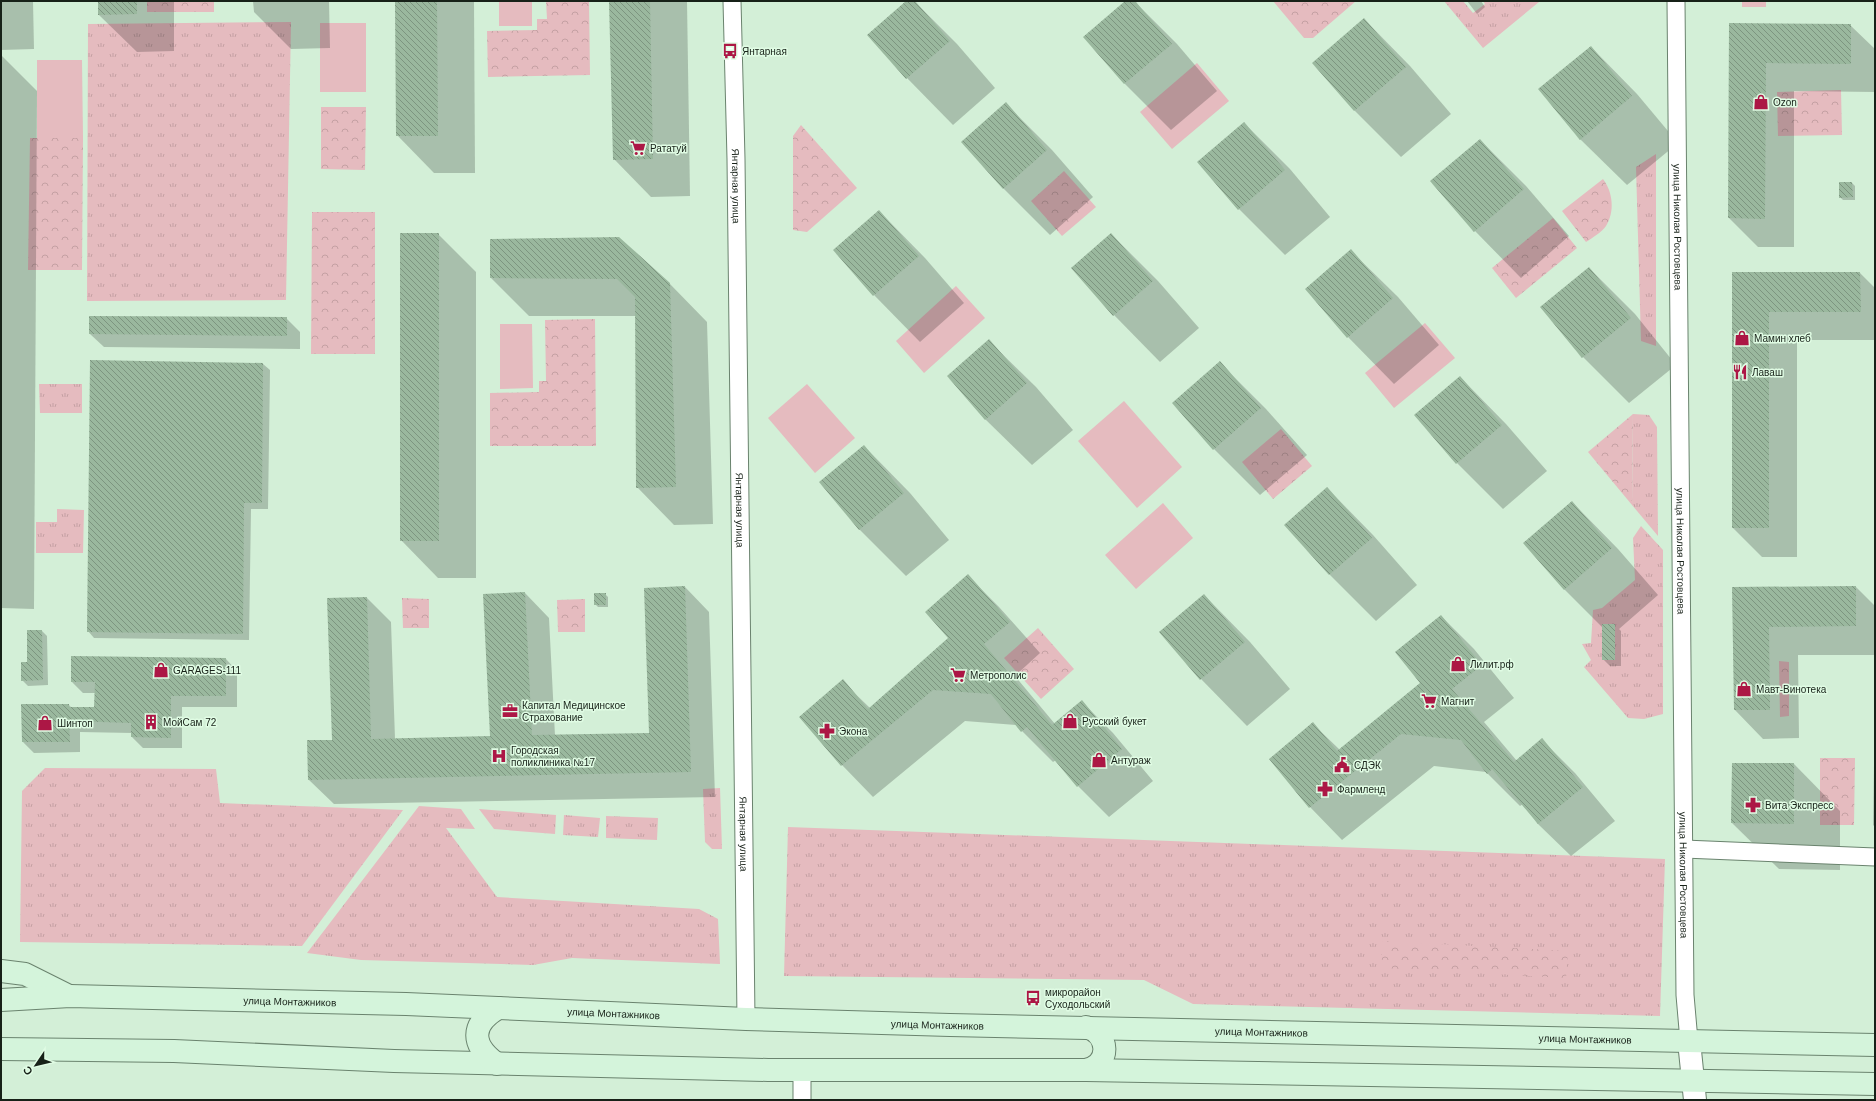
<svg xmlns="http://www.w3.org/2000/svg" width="1876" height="1101" viewBox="0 0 1876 1101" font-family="Helvetica,sans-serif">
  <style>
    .grass { fill: url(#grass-tufts) }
    .park { fill: url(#park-crowns) }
    .pitch { fill: #e5bbbf }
    .shadow { fill: #0003 }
    .building { fill: url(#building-back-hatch) }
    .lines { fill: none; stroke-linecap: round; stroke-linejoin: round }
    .minor-casing { stroke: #6a836e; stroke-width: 19 }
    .tertiary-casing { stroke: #6a836e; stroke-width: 24 }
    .secondary-casing { stroke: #6a836e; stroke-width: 24 }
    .minor { stroke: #fff; stroke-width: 17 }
    .tertiary { stroke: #fff; stroke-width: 22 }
    .secondary { stroke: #d4f4db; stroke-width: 22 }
    .labels { text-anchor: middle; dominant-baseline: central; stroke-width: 3; stroke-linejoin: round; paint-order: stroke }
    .poi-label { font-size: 10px; fill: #172118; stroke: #e0fce4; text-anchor: start }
    .street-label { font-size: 10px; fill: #172118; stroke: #e0fce4 }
  </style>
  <defs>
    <pattern id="grass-tufts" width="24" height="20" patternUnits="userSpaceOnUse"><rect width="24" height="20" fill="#e5bbbf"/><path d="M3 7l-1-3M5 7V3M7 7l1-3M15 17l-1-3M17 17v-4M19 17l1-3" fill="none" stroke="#c4a0a3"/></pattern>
    <pattern id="park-crowns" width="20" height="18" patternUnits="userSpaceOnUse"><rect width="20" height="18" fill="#e5bbbf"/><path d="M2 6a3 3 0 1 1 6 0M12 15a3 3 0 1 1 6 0" fill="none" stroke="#c4a0a3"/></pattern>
    <pattern id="building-back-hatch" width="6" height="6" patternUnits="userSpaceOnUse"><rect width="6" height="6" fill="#9ab89e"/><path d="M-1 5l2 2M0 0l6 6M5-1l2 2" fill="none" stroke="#7d9580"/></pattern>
  </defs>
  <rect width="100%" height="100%" fill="#d3efd7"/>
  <!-- grass -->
  <g class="grass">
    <polygon points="1444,1 1463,1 1473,13 1485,4 1483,1 1539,2 1483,48"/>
    <polygon points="291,22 286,300 87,301 88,24"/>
    <polygon points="1656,154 1656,346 1641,341 1636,167"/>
    <polygon points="39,384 82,384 82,413 40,413"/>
    <polygon points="1633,414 1649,415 1657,427 1658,536 1632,505"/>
    <polygon points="57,509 84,510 83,553 36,553 36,522 57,522"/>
    <polygon points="1641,526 1663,550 1663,714 1644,719 1628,718 1584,667 1591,660 1582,644 1591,643 1593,610 1602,608 1635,580 1633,538"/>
    <polygon points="45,768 216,769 220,803 403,810 302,946 20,942 22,791"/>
    <polygon points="720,788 722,849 712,849 705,842 703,789"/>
    <polygon points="419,806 461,809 475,829 446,828 497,897 699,909 718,919 720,964 572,958 533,965 361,960 307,953"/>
    <polygon points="479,809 556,815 555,834 494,829"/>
    <polygon points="564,815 600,818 598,837 563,835"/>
    <polygon points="606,816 658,818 657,840 606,838"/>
    <polygon points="788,827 1665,859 1660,1016 1193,1004 1144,980 784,976"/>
  </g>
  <!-- park -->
  <g class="park">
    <rect x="147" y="1" width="67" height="11"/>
    <polygon points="546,1 589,1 590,75 488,77 487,31 537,30 537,19 547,19"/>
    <polygon points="1273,1 1356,1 1313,38 1304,38"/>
    <polygon points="1841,90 1842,135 1778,136 1777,92"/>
    <polygon points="321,107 366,107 365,170 321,169"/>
    <polygon points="801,125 857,188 807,232 793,230 793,136"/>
    <polygon points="30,138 83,138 82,270 28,270"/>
    <polygon points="1064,171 1096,207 1062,236 1031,201"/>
    <path d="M1603,179C1613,192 1615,212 1606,226C1602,232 1592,238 1586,242L1562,211Z"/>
    <polygon points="312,212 375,212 375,354 311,354"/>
    <polygon points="1553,218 1577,248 1516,298 1492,268"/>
    <polygon points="595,319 596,446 490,446 490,393 539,392 539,381 546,381 545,320"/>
    <polygon points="1633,414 1632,505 1588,452"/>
    <polygon points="1281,429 1312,466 1273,499 1242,462"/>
    <polygon points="402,598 429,599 429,628 403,628"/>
    <polygon points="585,599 585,632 558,632 557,600"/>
    <polygon points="1038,628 1074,669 1041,699 1004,658"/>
    <polygon points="1779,661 1789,662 1789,716 1780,717"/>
    <polygon points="1820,758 1855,758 1854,825 1820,825"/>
    <polygon points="1383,941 1568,951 1566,978 1381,968"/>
  </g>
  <!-- pitch -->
  <g class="pitch">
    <rect x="499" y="1" width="33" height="25"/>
    <rect x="1742" y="1" width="24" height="6"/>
    <rect x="320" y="23" width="46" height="69"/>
    <polygon points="37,60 82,60 83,138 37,138"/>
    <polygon points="1197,63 1229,101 1172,149 1140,112"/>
    <polygon points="956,286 985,318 924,373 896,341"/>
    <polygon points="1425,323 1455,358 1394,408 1365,373"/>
    <polygon points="500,324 532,324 533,388 500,389"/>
    <polygon points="807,384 855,438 815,473 768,418"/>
    <polygon points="1124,401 1182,467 1137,508 1078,441"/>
    <polygon points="1163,503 1193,538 1136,589 1105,555"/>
  </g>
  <!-- shadow -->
  <g class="shadow">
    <polygon points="1,1 33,1 34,49 1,50"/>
    <polygon points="99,1 174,1 174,51 137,52 99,15"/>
    <polygon points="253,1 329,1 330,48 291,49 254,12"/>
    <polygon points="396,1 474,1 475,173 434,173 397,135"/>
    <polygon points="610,1 687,1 690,196 651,197 614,159"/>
    <polygon points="908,1 914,1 957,44 995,88 953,125 907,78"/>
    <polygon points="1127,1 1134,1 1177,44 1217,91 1171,130 1125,84 1085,37"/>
    <polygon points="1467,1 1481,1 1485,7 1477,14"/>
    <polygon points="1364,19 1410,66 1451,114 1401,157 1355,111 1314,63"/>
    <polygon points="1730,24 1850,25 1875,49 1875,92 1794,91 1794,247 1758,247 1729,218"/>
    <polygon points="1591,47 1637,94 1678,143 1627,185 1580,139"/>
    <polygon points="1,55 37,91 34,609 1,608"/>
    <polygon points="1006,104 1052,150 1093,197 1050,235 1003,188"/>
    <polygon points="1244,123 1290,169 1330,217 1285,255 1239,209"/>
    <polygon points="1480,140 1526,186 1569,236 1521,278 1475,231"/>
    <polygon points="1852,183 1855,186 1855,200 1843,200 1840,197"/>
    <polygon points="879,211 925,258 964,303 920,342 874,295"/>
    <polygon points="438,234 476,272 476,578 438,578 401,540"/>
    <polygon points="1111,234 1158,281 1199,328 1160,362 1114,315"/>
    <polygon points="491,240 670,284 707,322 713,524 674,525 637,487 636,316 529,316 491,278"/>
    <polygon points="1351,251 1398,297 1439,345 1394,384 1348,337"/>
    <polygon points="1589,268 1635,314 1676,365 1629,403 1583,357"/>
    <polygon points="1733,273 1860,273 1875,288 1875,340 1797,340 1797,557 1762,557 1733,528"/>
    <polygon points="286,318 300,332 300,349 104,347 90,334"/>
    <polygon points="989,341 1036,387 1073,430 1032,465 985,419"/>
    <polygon points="91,361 263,364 270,370 268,509 251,509 249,640 94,638 88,631"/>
    <polygon points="1220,363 1266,409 1307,455 1260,495 1214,449"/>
    <polygon points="1460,377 1506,424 1547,471 1503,509 1457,463"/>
    <polygon points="864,446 910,493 949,540 906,576 859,529"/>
    <polygon points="1327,488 1373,535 1417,585 1376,621 1330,575 1286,525"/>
    <polygon points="1572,502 1618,549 1658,595 1619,629 1621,631 1621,666 1610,666 1603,659 1603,628 1564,589"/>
    <polygon points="968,576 999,607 1040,653 1015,676 1055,724 1082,702 1113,733 1153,781 1109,817 1078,786 1056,760 1053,762 1016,725 965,721 873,797 842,765 800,717 842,681 870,708 950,638"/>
    <polygon points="685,587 709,612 715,797 334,804 309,780 333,741 367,598 391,622 395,739 491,737 525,593 549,618 555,736 650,734"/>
    <polygon points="1856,587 1875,606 1875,655 1798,655 1799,738 1763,739 1735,710 1733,588"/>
    <polygon points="605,594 608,597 608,607 598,607 595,604"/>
    <polygon points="1204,595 1250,642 1290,689 1247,726 1201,679 1161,632"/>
    <polygon points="1441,616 1474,649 1514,698 1484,722 1517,761 1542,740 1575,773 1615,821 1571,856 1538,824 1523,804 1520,806 1486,772 1434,766 1342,840 1310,807 1313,724 1340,750 1421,683"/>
    <polygon points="42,631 47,636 48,685 28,686 22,680"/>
    <polygon points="226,659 237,671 237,707 182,707 182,748 143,748 132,737 132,733 80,732 80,752 34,753 23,742 69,705 72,708 95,709 96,693 83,693 72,682"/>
    <polygon points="1794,764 1840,811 1840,870 1779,869 1732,823"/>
    <polygon points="1874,765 1875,765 1875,827 1873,825"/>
  </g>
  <!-- building -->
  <g class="building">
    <polygon points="98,1 137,1 137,14 98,15"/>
    <polygon points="395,1 437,1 438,136 396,136"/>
    <polygon points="609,1 650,1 653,159 613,160"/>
    <polygon points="906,1 915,1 950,41 906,79 867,35"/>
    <polygon points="1125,1 1135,1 1172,44 1124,84 1083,37"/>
    <polygon points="1364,18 1406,67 1354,111 1312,63"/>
    <polygon points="1729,23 1851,24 1851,64 1766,63 1765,219 1728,218"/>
    <polygon points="1591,46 1632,96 1580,140 1538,89"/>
    <polygon points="1006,102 1047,150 1003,189 961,142"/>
    <polygon points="1244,122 1285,170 1238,210 1197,162"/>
    <polygon points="1480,139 1524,189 1474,232 1430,181"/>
    <polygon points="1839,182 1852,182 1853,197 1839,198"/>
    <polygon points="879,210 919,256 873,296 833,250"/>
    <rect x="400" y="233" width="39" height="308"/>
    <polygon points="1111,233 1153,281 1113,316 1071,268"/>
    <polygon points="619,237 670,283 676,487 636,488 635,297 617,279 490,278 490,239"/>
    <polygon points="1351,249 1393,298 1347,338 1305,289"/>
    <polygon points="1589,267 1631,318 1582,358 1540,307"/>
    <polygon points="1732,272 1860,272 1861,312 1769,312 1769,528 1732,528"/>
    <polygon points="89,316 287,317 287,336 89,334"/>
    <polygon points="989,339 1027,383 985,420 947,376"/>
    <polygon points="90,360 263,363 262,503 244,503 243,634 87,632"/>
    <polygon points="1220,361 1261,408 1213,450 1172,403"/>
    <polygon points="1460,376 1502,425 1456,464 1414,415"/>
    <polygon points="864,445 904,493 859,530 819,482"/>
    <polygon points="1327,487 1372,538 1329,575 1284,525"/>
    <polygon points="1572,501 1612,548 1564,590 1523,543"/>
    <polygon points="968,574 1010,622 984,644 1052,725 1082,700 1122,749 1077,787 1027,727 1021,732 991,694 933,690 841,766 799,717 843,679 868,709 948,638 925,612"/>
    <polygon points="685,586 691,772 308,780 307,740 332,740 327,598 367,597 371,739 490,736 483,594 525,592 532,735 649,733 644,588"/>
    <polygon points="1856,586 1856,626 1769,627 1770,710 1734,710 1732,587"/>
    <rect x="594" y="593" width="12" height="12"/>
    <polygon points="1204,594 1245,642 1200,680 1159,632"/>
    <polygon points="1441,615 1482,665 1452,689 1514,762 1542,738 1583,787 1538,824 1492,769 1487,774 1461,740 1401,734 1309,808 1269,759 1313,722 1337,751 1420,683 1395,652"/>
    <rect x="1602" y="624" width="13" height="36"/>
    <polygon points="27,630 42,630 43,680 21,681 21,662 27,662"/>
    <polygon points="71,656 226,658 226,696 171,696 171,738 131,737 131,723 69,721 70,742 22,742 21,704 69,704 69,707 94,707 95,682 71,682"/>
    <polygon points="1732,763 1794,763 1794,824 1731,823"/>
  </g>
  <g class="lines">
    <defs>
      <g id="minor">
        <path id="s1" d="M732,1L736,159L746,1019"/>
        <path id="s2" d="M1676,1L1685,995L1689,1041"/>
        <polyline points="1684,849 1875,857"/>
        <polyline points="802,1070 802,1100"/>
      </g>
      <polyline id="tertiary" points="1689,1041 1695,1100"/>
      <g id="secondary">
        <polyline points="1,971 25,974 69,996"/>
        <path id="s3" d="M1,1000L70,996L406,1004L746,1019L950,1025L1875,1045"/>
        <path d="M1086,1027C1110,1034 1111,1064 1086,1070"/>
        <polyline points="1,1049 174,1051 394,1061 768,1070 1086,1070 1875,1084"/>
        <path d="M497,1064C471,1045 470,1025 498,1008"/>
      </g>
    </defs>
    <!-- minor casing -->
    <use href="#minor" class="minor-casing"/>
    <!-- tertiary casing -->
    <use href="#tertiary" class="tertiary-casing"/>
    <!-- secondary casing -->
    <use href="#secondary" class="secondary-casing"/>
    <!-- minor -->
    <use href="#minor" class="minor"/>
    <!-- tertiary -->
    <use href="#tertiary" class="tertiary"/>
    <!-- secondary -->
    <use href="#secondary" class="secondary"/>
  </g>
  <!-- icons -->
  <defs>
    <symbol id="bus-bare" viewBox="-9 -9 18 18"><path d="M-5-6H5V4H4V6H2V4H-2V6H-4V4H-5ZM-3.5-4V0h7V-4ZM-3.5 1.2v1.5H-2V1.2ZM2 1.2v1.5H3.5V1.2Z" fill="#ac1745" stroke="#e0fce4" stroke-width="2.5" paint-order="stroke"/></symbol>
    <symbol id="shop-bare" viewBox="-9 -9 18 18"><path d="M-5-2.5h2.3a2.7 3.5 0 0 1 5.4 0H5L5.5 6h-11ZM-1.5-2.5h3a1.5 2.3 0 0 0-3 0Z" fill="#ac1745" stroke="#e0fce4" stroke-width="2.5" paint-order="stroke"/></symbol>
    <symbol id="supermarket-bare" viewBox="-9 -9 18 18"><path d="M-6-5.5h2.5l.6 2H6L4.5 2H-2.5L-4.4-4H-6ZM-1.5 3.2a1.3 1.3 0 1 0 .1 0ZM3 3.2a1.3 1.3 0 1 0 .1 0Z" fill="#ac1745" stroke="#e0fce4" stroke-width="2.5" paint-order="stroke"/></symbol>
    <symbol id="restaurant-bare" viewBox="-9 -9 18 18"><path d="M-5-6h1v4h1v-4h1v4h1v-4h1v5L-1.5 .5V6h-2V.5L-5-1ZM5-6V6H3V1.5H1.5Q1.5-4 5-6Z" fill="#ac1745" stroke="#e0fce4" stroke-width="2.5" paint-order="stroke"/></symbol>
    <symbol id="office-bare" viewBox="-9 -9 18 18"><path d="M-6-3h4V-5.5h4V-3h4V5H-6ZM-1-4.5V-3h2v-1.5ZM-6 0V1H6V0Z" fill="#ac1745" stroke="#e0fce4" stroke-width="2.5" paint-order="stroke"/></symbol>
    <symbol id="building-bare" viewBox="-9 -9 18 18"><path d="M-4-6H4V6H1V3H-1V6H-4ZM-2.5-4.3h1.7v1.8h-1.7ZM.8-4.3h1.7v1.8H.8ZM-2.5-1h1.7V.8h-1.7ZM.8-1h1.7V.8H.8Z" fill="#ac1745" stroke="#e0fce4" stroke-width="2.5" paint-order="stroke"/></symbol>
    <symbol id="pharmacy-bare" viewBox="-9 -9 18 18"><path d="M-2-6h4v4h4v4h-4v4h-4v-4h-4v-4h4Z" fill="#ac1745" stroke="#e0fce4" stroke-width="2.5" paint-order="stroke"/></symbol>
    <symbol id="hospital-bare" viewBox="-9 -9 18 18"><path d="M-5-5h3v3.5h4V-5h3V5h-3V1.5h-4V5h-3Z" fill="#ac1745" stroke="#e0fce4" stroke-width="2.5" paint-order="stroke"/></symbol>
    <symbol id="civic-bare" viewBox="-9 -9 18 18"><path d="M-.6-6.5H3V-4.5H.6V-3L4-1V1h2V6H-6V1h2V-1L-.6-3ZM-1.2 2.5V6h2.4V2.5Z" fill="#ac1745" stroke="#e0fce4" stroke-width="2.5" paint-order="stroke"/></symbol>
  </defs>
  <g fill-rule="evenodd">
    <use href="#bus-bare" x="719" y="40" width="22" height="22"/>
    <use href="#shop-bare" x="1750" y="91" width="22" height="22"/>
    <use href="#supermarket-bare" x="627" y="137" width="22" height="22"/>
    <use href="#shop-bare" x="1731" y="327" width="22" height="22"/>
    <use href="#restaurant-bare" x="1729" y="361" width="22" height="22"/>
    <use href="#shop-bare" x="1447" y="653" width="22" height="22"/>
    <use href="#shop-bare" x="150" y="659" width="22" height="22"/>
    <use href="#supermarket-bare" x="947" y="664" width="22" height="22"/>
    <use href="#shop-bare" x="1733" y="678" width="22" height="22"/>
    <use href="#supermarket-bare" x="1418" y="690" width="22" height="22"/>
    <use href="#office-bare" x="499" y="700" width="22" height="22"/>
    <use href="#shop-bare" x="1059" y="710" width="22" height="22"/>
    <use href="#building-bare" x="140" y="711" width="22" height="22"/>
    <use href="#shop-bare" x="34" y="712" width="22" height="22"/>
    <use href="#pharmacy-bare" x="816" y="720" width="22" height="22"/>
    <use href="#hospital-bare" x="488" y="745" width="22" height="22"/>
    <use href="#shop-bare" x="1088" y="749" width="22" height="22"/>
    <use href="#civic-bare" x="1331" y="754" width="22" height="22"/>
    <use href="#pharmacy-bare" x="1314" y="778" width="22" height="22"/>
    <use href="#pharmacy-bare" x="1742" y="794" width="22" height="22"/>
    <use href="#bus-bare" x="1022" y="987" width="22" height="22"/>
  </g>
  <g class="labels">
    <!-- poi labels -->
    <g class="poi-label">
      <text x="742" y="51">Янтарная</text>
      <text x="1773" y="102">Ozon</text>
      <text x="650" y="148">Рататуй</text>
      <text x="1754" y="338">Мамин хлеб</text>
      <text x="1752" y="372">Лаваш</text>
      <text x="1470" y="664">Лилит.рф</text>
      <text x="173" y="670">GARAGES-111</text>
      <text x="970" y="675">Метрополис</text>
      <text x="1756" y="689">Мавт-Винотека</text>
      <text x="1441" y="701">Магнит</text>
      <text x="522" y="705">Капитал Медицинское<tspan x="522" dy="12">Страхование</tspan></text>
      <text x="1082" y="721">Русский букет</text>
      <text x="163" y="722">МойСам 72</text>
      <text x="57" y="723">Шинтоп</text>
      <text x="839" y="731">Экона</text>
      <text x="511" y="750">Городская<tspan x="511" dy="12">поликлиника №17</tspan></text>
      <text x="1111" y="760">Антураж</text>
      <text x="1354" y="765">СДЭК</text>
      <text x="1337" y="789">Фармленд</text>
      <text x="1765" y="805">Вита Экспресс</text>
      <text x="1045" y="992">микрорайон<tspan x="1045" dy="12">Суходольский</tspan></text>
    </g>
    <!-- street labels -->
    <g class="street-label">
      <text stroke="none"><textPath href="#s1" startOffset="185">Янтарная улица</textPath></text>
      <text stroke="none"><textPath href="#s2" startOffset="226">улица Николая Ростовцева</textPath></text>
      <text stroke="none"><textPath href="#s1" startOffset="509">Янтарная улица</textPath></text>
      <text stroke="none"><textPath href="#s2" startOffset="550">улица Николая Ростовцева</textPath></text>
      <text stroke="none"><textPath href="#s1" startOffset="833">Янтарная улица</textPath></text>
      <text stroke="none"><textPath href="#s2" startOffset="874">улица Николая Ростовцева</textPath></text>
      <text stroke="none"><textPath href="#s3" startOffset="289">улица Монтажников</textPath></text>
      <text stroke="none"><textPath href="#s3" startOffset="613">улица Монтажников</textPath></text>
      <text stroke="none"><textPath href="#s3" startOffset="937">улица Монтажников</textPath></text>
      <text stroke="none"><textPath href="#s3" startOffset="1261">улица Монтажников</textPath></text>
      <text stroke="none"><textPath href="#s3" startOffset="1585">улица Монтажников</textPath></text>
    </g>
  </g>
  <!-- border -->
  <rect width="1876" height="1101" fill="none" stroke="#172118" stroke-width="4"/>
  <!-- north arrow -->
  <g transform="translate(36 1065) rotate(235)" stroke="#e0fce4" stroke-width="3" paint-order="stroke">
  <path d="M0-3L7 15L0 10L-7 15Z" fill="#172118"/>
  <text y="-6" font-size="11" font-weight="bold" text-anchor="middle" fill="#172118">С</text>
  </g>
</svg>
